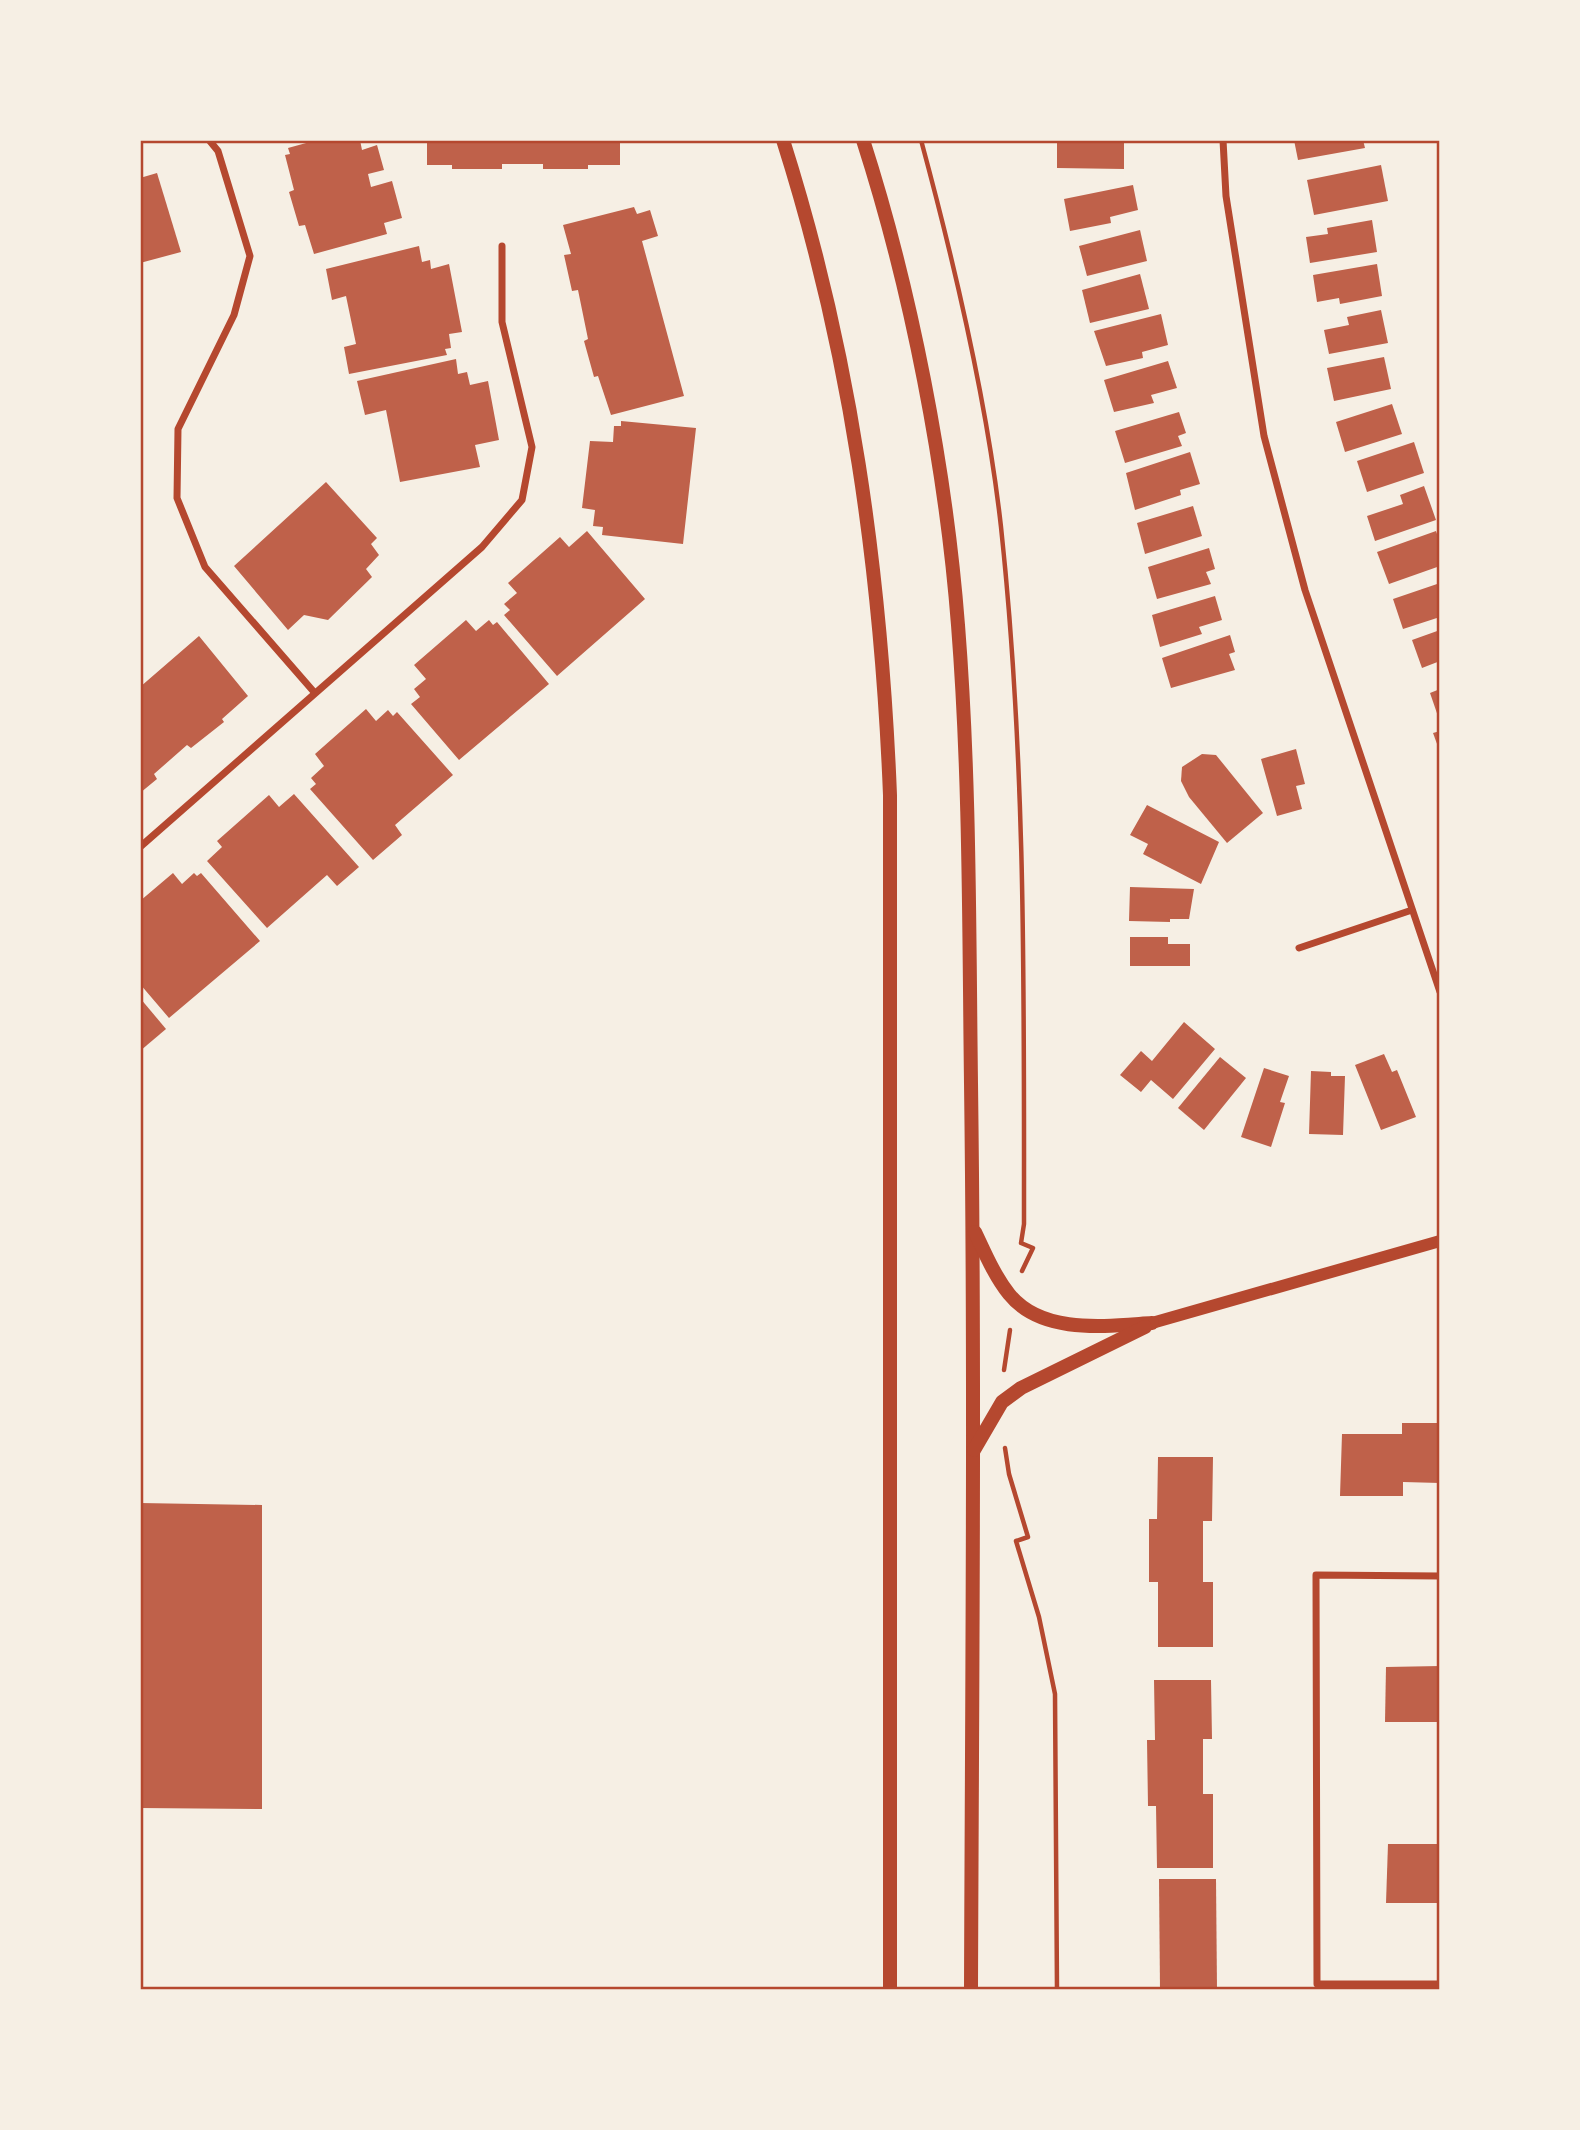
<svg xmlns="http://www.w3.org/2000/svg" width="1580" height="2130" viewBox="0 0 1580 2130" font-family="'Sofia Sans Condensed',sans-serif">
  <style>
    .building { fill: #bf614a }
    .lines { fill: none; stroke-linecap: round; stroke-linejoin: round }
    .path { stroke: #b5482f; stroke-width: 4.5 }
    .minor { stroke: #b5482f; stroke-width: 7 }
    .tertiary { stroke: #b5482f; stroke-width: 12 }
    .secondary { stroke: #b5482f; stroke-width: 14 }
    .neatline { fill: none; stroke: #b5482f; stroke-width: 2.5 }
  </style>
  <rect width="100%" height="100%" fill="#f6efe4"/>
  <!-- building -->
  <g class="building">
    <polygon points="317,140 360,140 362,150 377,145 384,170 368,174 371,187 392,181 402,218 384,223 387,234 314,254 305,225 299,226 289,192 294,190 285,155 290,154 288,148"/>
    <polygon points="427,140 620,140 620,165 588,165 588,169 543,169 543,164 502,164 502,169 452,169 452,165 427,165"/>
    <polygon points="1057,140 1124,141 1124,169 1057,168"/>
    <polygon points="1294,140 1363,140 1365,148 1298,160"/>
    <polygon points="1381,165 1388,201 1314,215 1307,180"/>
    <polygon points="157,173 181,252 140,263 140,178"/>
    <polygon points="1133,185 1138,210 1110,217 1111,223 1070,231 1064,199"/>
    <polygon points="634,207 637,214 650,210 658,236 642,241 684,396 611,415 598,376 594,377 584,341 588,339 578,290 572,291 564,255 571,254 563,225"/>
    <polygon points="1372,220 1377,252 1310,263 1306,237 1328,234 1327,228"/>
    <polygon points="1140,230 1147,261 1087,276 1079,246"/>
    <polygon points="419,246 422,262 430,260 431,269 449,264 462,332 449,334 451,348 445,349 447,355 349,374 344,347 356,344 346,296 332,300 326,269"/>
    <polygon points="1377,264 1382,296 1340,304 1339,298 1317,302 1313,275"/>
    <polygon points="1140,274 1149,309 1090,323 1082,290"/>
    <polygon points="1381,310 1388,343 1329,354 1324,330 1349,325 1347,317"/>
    <polygon points="1161,314 1168,345 1142,352 1143,358 1106,366 1094,331"/>
    <polygon points="1384,357 1391,389 1334,401 1327,368"/>
    <polygon points="456,359 458,374 467,372 470,385 488,381 499,440 475,445 480,467 400,482 386,410 365,415 357,381"/>
    <polygon points="1168,361 1177,388 1151,395 1154,403 1114,412 1104,380"/>
    <polygon points="1392,404 1402,434 1345,452 1336,422"/>
    <polygon points="1179,412 1186,433 1178,436 1182,446 1125,463 1115,431"/>
    <polygon points="621,421 696,428 683,544 602,535 603,527 593,526 595,510 582,508 590,441 613,442 614,426 621,426"/>
    <polygon points="1414,442 1424,473 1367,492 1357,461"/>
    <polygon points="1190,452 1200,484 1180,490 1181,495 1135,510 1126,473"/>
    <polygon points="326,482 377,538 371,544 379,555 366,569 372,577 328,620 304,615 288,630 234,566"/>
    <polygon points="1424,486 1436,520 1375,541 1367,516 1403,504 1400,495"/>
    <polygon points="1193,506 1202,536 1145,554 1137,523"/>
    <polygon points="587,531 645,599 557,676 504,615 510,610 504,604 517,593 508,583 560,537 569,547"/>
    <polygon points="1436,531 1440,543 1440,566 1389,584 1377,552"/>
    <polygon points="1209,548 1215,569 1206,572 1211,584 1157,599 1148,567"/>
    <polygon points="1440,583 1440,617 1403,629 1393,599"/>
    <polygon points="1215,596 1222,620 1199,627 1202,634 1160,647 1152,615"/>
    <polygon points="466,620 476,631 489,620 493,625 497,622 549,684 459,760 411,704 420,697 414,689 426,679 414,665"/>
    <polygon points="1440,630 1440,661 1422,668 1412,640"/>
    <polygon points="1230,635 1235,652 1229,654 1235,670 1171,688 1162,658"/>
    <polygon points="199,636 248,696 222,719 224,722 191,748 187,745 154,774 157,779 140,793 140,687"/>
    <polygon points="1440,689 1440,722 1430,693"/>
    <polygon points="366,709 376,721 388,710 393,716 397,712 453,775 395,825 402,835 373,860 310,789 316,784 311,778 324,766 315,754"/>
    <polygon points="1440,731 1440,752 1433,733"/>
    <polygon points="1296,749 1305,784 1296,786 1302,809 1277,816 1261,759"/>
    <polygon points="1202,754 1216,755 1263,813 1227,843 1189,797 1181,781 1182,767"/>
    <polygon points="294,794 359,867 337,886 327,875 267,928 207,861 222,847 217,841 269,795 279,807"/>
    <polygon points="1147,805 1219,842 1201,884 1143,854 1148,844 1130,835"/>
    <polygon points="173,873 182,884 194,873 197,876 201,873 260,941 169,1018 140,984 140,901"/>
    <polygon points="1130,887 1194,889 1189,919 1170,919 1170,922 1129,921"/>
    <polygon points="1130,937 1168,937 1168,944 1190,944 1190,966 1130,966"/>
    <polygon points="140,998 166,1029 140,1051"/>
    <polygon points="1184,1022 1215,1049 1173,1099 1151,1080 1141,1092 1120,1075 1141,1051 1152,1061"/>
    <polygon points="1384,1054 1392,1072 1397,1070 1416,1117 1381,1130 1355,1065"/>
    <polygon points="1220,1057 1246,1078 1204,1130 1178,1108"/>
    <polygon points="1264,1068 1289,1076 1280,1102 1285,1103 1271,1147 1241,1137"/>
    <polygon points="1311,1071 1331,1072 1331,1076 1345,1076 1343,1135 1309,1134"/>
    <polygon points="1402,1423 1440,1423 1440,1483 1403,1482 1403,1496 1340,1496 1342,1434 1402,1434"/>
    <polygon points="1158,1457 1213,1457 1212,1521 1203,1521 1203,1582 1213,1582 1213,1647 1158,1647 1158,1582 1149,1582 1149,1519 1157,1519"/>
    <polygon points="140,1503 262,1505 262,1809 140,1808"/>
    <polygon points="1440,1666 1440,1722 1385,1722 1386,1667"/>
    <polygon points="1154,1680 1211,1680 1212,1739 1203,1739 1203,1794 1213,1794 1213,1868 1157,1868 1156,1806 1148,1806 1147,1740 1155,1740"/>
    <polygon points="1388,1844 1440,1844 1440,1903 1386,1903"/>
    <polygon points="1159,1879 1216,1879 1217,1990 1160,1990"/>
  </g>
  <g class="lines">
    <!-- path -->
    <g class="path">
      <path d="M921,140C954,262 987,401 1001,527C1026,759 1024,992 1024,1224L1021,1243L1033,1248L1022,1271"/>
      <polyline points="1004,1370 1010,1330"/>
      <polyline points="1005,1448 1009,1474 1028,1537 1016,1541 1039,1617 1055,1694 1057,1990"/>
    </g>
    <!-- minor -->
    <g class="minor">
      <polyline points="209,140 218,151 250,256 234,315 178,429 177,498 205,567 314,692"/>
      <polyline points="1223,140 1226,196 1264,436 1305,590 1440,992"/>
      <polyline points="140,847 482,547 522,500 532,447 502,322 502,246"/>
      <polyline points="1299,948 1412,910"/>
      <polyline points="1440,1576 1316,1575 1317,1984 1440,1984"/>
    </g>
    <!-- tertiary -->
    <polyline class="tertiary" points="1152,1323 1440,1241"/>
    <!-- secondary -->
    <g class="secondary">
      <path d="M783,140C851,354 881,571 890,795V1990"/>
      <path d="M863,140C911,289 946,469 958,625C970,778 969,931 971,1083C975,1385 972,1688 971,1990"/>
      <path d="M975,1232C985,1253 994,1275 1009,1294C1042,1335 1106,1326 1152,1323"/>
      <polyline points="974,1450 1002,1402 1021,1388 1145,1327"/>
    </g>
  </g>
  <!-- border -->
  <rect width="1580" height="2130" fill="none" stroke="#f6efe4" stroke-width="284"/>
  <rect x="142" y="142" width="1296" height="1846" class="neatline"/>
</svg>
